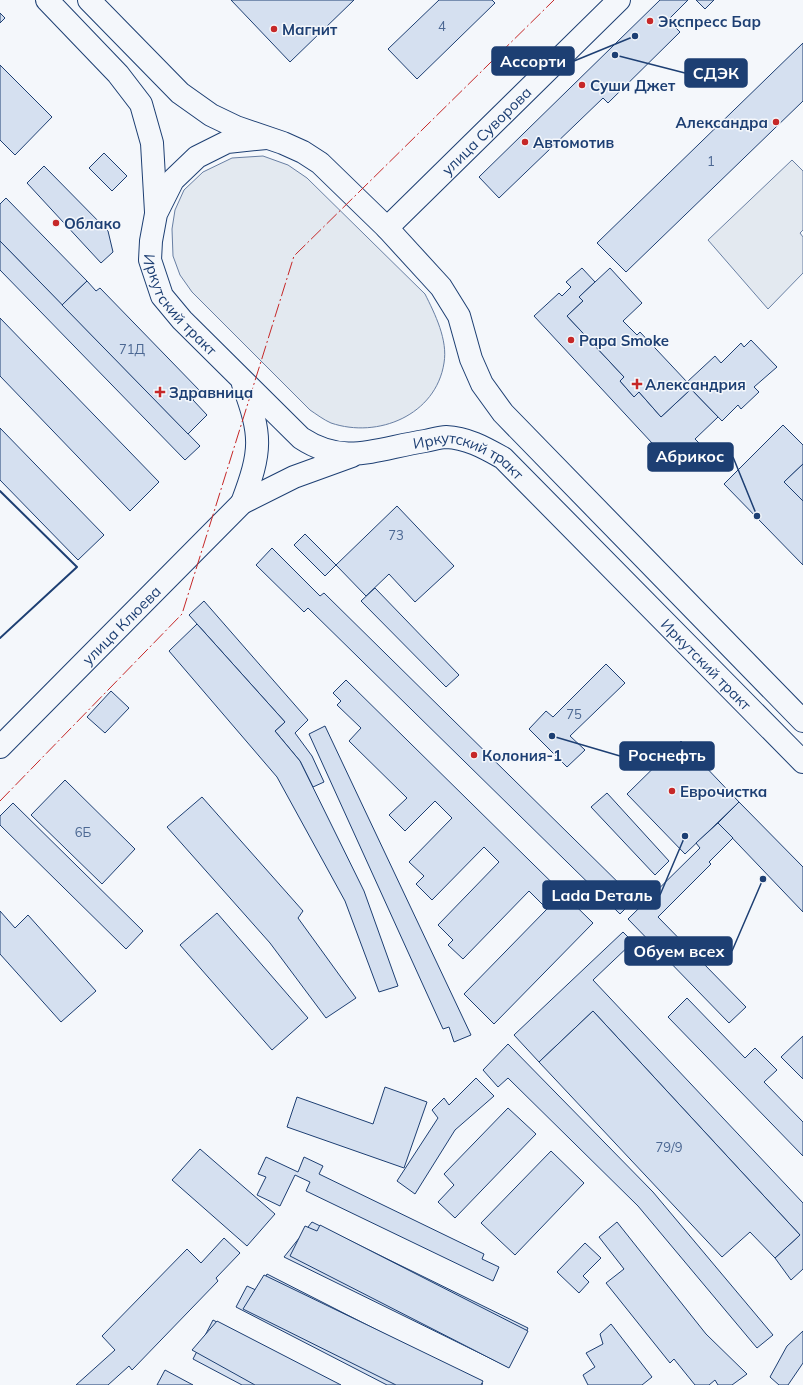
<svg xmlns="http://www.w3.org/2000/svg" width="803" height="1385" viewBox="0 0 803 1385" font-family="Mulish,sans-serif">
  <style>
    .green { fill: #e3e9f0; stroke: #687fa3 }
    .building { fill: #d5e0f0; stroke: #1d3f73 }
    .lines { fill: none; stroke-linecap: round; stroke-linejoin: round }
    .tertiary-casing { stroke: #1d3f73; stroke-width: 24 }
    .primary-casing { stroke: #1d3f73; stroke-width: 24 }
    .tertiary { stroke: #f4f7fb; stroke-width: 22 }
    .primary { stroke: #f4f7fb; stroke-width: 22 }
    .wall { stroke: #1d3f73; stroke-width: 2 }
    .power { stroke: #c62828; stroke-width: 1; stroke-dasharray: 14 3 2 3; stroke-linecap: butt }
    .poi-dot { fill: #c62828; stroke: #f4f7fb; stroke-width: 1.5 }
    .labels { text-anchor: middle; dominant-baseline: central; stroke-width: 3; stroke-linejoin: round; paint-order: stroke }
    .number-label { font-size: 13px; fill: #4b6792 }
    .poi-label { font-size: 15px; font-weight: bold; fill: #1d3f73; stroke: #f4f7fb; text-anchor: start }
    .street-label { font-size: 15px; fill: #1d3f73; stroke: #f4f7fb }
    .leader { fill: none; stroke: #1d3f73; stroke-width: 1.5 }
    .callout-dot { fill: #1d3f73; stroke: #f4f7fb; stroke-width: 1.5 }
    .callout { fill: #1d3f73; stroke: #1d3f73; stroke-width: 1.5 }
    .callout-label { font-size: 16px; text-anchor: middle; font-weight: bold; fill: #fff }
  </style>
  <rect width="100%" height="100%" fill="#f4f7fb"/>
  <!-- green -->
  <g class="green">
    <path d="M263,156L288,165L307,178L425,294C435,314 448,340 444,363C436,415 378,439 331,423C324,420 316,414 310,410L192,292L180,275L173,256L172,229L175,210L184,190L203,172L232,158Z"/>
    <polygon points="792,160 803,171 803,230 800,233 803,237 803,273 768,309 708,240"/>
  </g>
  <!-- building -->
  <g class="building">
    <polygon points="231,0 354,0 290,62"/>
    <polygon points="439,0 492,0 495,3 417,79 388,49"/>
    <polygon points="660,0 688,0 668,20 680,32 608,103 603,98 499,198 479,177"/>
    <polygon points="696,0 714,0 705,9"/>
    <polygon points="0,13 5,18 0,23"/>
    <polygon points="803,43 803,101 626,272 597,243"/>
    <polygon points="0,65 52,117 15,155 0,140"/>
    <polygon points="104,153 127,176 112,191 89,168"/>
    <polygon points="44,166 108,231 113,252 101,263 27,183"/>
    <polygon points="6,198 87,281 62,305 0,241 0,204"/>
    <polygon points="0,241 200,446 185,460 0,270"/>
    <polygon points="582,268 595,282 579,297 583,301 567,316 624,377 620,381 634,397 639,392 661,417 691,389 718,417 695,439 705,449 685,468 670,453 665,457 534,316 559,293 562,296 571,287 566,282"/>
    <polygon points="610,268 642,303 623,321 637,335 640,332 687,382 715,356 721,363 741,343 744,347 751,340 777,367 754,387 759,392 741,409 738,405 722,421 691,389 661,417 639,392 634,397 620,381 624,377 567,316 583,301 579,297"/>
    <polygon points="87,281 96,291 100,288 201,392 193,400 207,415 188,434 62,305"/>
    <polygon points="0,318 159,482 130,511 0,376"/>
    <polygon points="783,425 803,445 803,464 784,482 803,501 803,565 724,484"/>
    <polygon points="0,428 104,535 78,560 0,480"/>
    <polygon points="803,464 803,501 784,482"/>
    <polygon points="397,506 454,566 415,602 389,574 366,596 336,565"/>
    <polygon points="305,534 336,565 325,576 294,545"/>
    <polygon points="272,548 320,596 324,593 635,899 620,914 308,608 304,612 256,565"/>
    <polygon points="375,588 459,675 446,687 361,601"/>
    <polygon points="204,601 308,720 295,733 312,756 324,782 313,787 300,761 275,731 285,722 189,615"/>
    <polygon points="197,624 285,722 275,731 300,761 364,891 398,986 379,992 345,901 277,777 169,651"/>
    <polygon points="606,664 625,683 570,736 585,750 567,767 529,729 546,711 553,717"/>
    <polygon points="346,680 593,923 494,1024 464,994 547,909 529,891 463,959 448,945 453,940 438,925 499,862 484,847 432,900 416,884 424,876 409,862 452,818 435,801 405,831 389,815 407,798 349,741 361,728 337,705 341,701 333,693"/>
    <polygon points="111,691 129,708 105,733 87,717"/>
    <polygon points="325,726 471,1035 454,1042 449,1027 443,1029 309,734"/>
    <polygon points="681,741 739,802 685,854 627,794"/>
    <polygon points="65,780 135,849 102,884 31,815"/>
    <polygon points="607,793 669,861 655,875 591,807"/>
    <polygon points="202,797 303,911 298,918 356,998 326,1018 270,943 167,827"/>
    <polygon points="739,802 803,867 803,912 718,823"/>
    <polygon points="13,803 143,931 126,949 0,825 0,816"/>
    <polygon points="718,823 733,838 709,862 711,864 658,917 746,1007 729,1023 628,919 700,848 696,843"/>
    <polygon points="0,911 15,928 28,915 96,991 61,1022 0,954"/>
    <polygon points="217,913 308,1018 272,1050 180,945"/>
    <polygon points="623,932 633,942 593,980 803,1203 803,1269 791,1280 775,1258 800,1235 593,1011 539,1062 514,1035"/>
    <polygon points="687,998 745,1058 755,1048 777,1070 764,1082 803,1122 803,1156 668,1017"/>
    <polygon points="593,1011 800,1235 775,1258 750,1232 722,1257 539,1062"/>
    <polygon points="803,1036 803,1079 781,1057"/>
    <polygon points="508,1044 653,1192 773,1335 757,1348 638,1206 508,1078 498,1087 483,1070"/>
    <polygon points="476,1078 494,1096 455,1130 415,1194 397,1181 438,1118 432,1110 444,1098 449,1105"/>
    <polygon points="385,1087 427,1102 404,1168 287,1127 297,1097 373,1124"/>
    <polygon points="508,1108 536,1134 455,1218 438,1202 454,1185 444,1174"/>
    <polygon points="200,1149 275,1214 247,1246 172,1180"/>
    <polygon points="551,1151 584,1183 515,1255 481,1223"/>
    <polygon points="266,1157 298,1172 304,1157 323,1166 319,1174 484,1254 482,1259 499,1267 493,1281 306,1191 310,1182 295,1175 280,1206 257,1195 266,1177 258,1174"/>
    <polygon points="312,1222 528,1328 508,1367 284,1257"/>
    <polygon points="617,1222 706,1334 747,1374 732,1385 718,1385 715,1380 709,1385 695,1385 674,1359 670,1363 606,1283 624,1269 599,1237"/>
    <polygon points="320,1225 528,1331 509,1368 290,1256 305,1226 317,1231"/>
    <polygon points="224,1238 240,1253 216,1278 218,1281 132,1370 129,1366 108,1385 76,1385 115,1350 102,1336 187,1249 201,1263"/>
    <polygon points="585,1243 601,1258 583,1276 589,1282 579,1293 557,1272"/>
    <polygon points="267,1274 483,1384 387,1385 236,1307 247,1286 258,1291"/>
    <polygon points="264,1275 483,1381 481,1385 396,1385 243,1309"/>
    <polygon points="213,1320 338,1385 242,1385 193,1359"/>
    <polygon points="217,1321 341,1385 255,1385 192,1350"/>
    <polygon points="611,1324 652,1377 642,1385 588,1385 583,1375 595,1367 586,1353 603,1344 600,1334"/>
    <polygon points="803,1331 803,1363 788,1385 779,1385 770,1377 787,1346"/>
    <polygon points="165,1370 193,1385 157,1385"/>
  </g>
  <g class="lines">
    <defs>
      <g id="tertiary">
        <path id="s1" d="M387,228L619,0"/>
      </g>
      <g id="primary">
        <polyline points="47,0 118,74 141,104 152,143 156,212"/>
        <polyline points="89,0 180,93 211,115 236,127 283,143 303,152 320,163 387,228 441,287 459,316 471,359 482,384 503,413 803,721"/>
        <path id="s2" d="M266,138L227,142L197,157L173,180L156,214L151,241L150,260L162,296L182,320L301,438C345,467 378,448 425,441C432,440 439,437 446,437C468,438 485,448 503,458L803,762"/>
        <path d="M242,503C262,450 262,436 243,384"/>
        <path id="s3" d="M0,747L242,503L294,477L352,456"/>
      </g>
    </defs>
    <!-- tertiary casing -->
    <use href="#tertiary" class="tertiary-casing"/>
    <!-- primary casing -->
    <use href="#primary" class="primary-casing"/>
    <!-- tertiary -->
    <use href="#tertiary" class="tertiary"/>
    <!-- primary -->
    <use href="#primary" class="primary"/>
    <!-- wall -->
    <polyline class="wall" points="0,491 77,567 0,638"/>
    <!-- power -->
    <polyline class="power" points="0,801 182,614 294,256 554,0"/>
  </g>
  <!-- markers -->
  <g class="poi-dot">
    <circle cx="650" cy="21" r="4"/>
    <circle cx="274" cy="29" r="4"/>
    <circle cx="582" cy="85" r="4"/>
    <circle cx="776" cy="122" r="4"/>
    <circle cx="525" cy="142" r="4"/>
    <circle cx="56" cy="223" r="4"/>
    <circle cx="571" cy="340" r="4"/>
    <path d="M635 378h4v4h4v4h-4v4h-4v-4h-4v-4h4z"/>
    <path d="M158 386h4v4h4v4h-4v4h-4v-4h-4v-4h4z"/>
    <circle cx="474" cy="755" r="4"/>
    <circle cx="672" cy="791" r="4"/>
  </g>
  <g class="labels">
    <!-- number labels -->
    <g class="number-label">
      <text x="442" y="26">4</text>
      <text x="711" y="161">1</text>
      <text x="132" y="349">71Д</text>
      <text x="396" y="535">73</text>
      <text x="574" y="714">75</text>
      <text x="83" y="832">6Б</text>
      <text x="669" y="1147">79/9</text>
    </g>
    <!-- poi labels -->
    <g class="poi-label">
      <text x="658" y="21">Экспресс Бар</text>
      <text x="282" y="29">Магнит</text>
      <text x="590" y="85">Суши Джет</text>
      <text x="768" y="122" text-anchor="end">Александра</text>
      <text x="533" y="142">Автомотив</text>
      <text x="64" y="223">Облако</text>
      <text x="579" y="340">Papa Smoke</text>
      <text x="645" y="384">Александрия</text>
      <text x="169" y="392">Здравница</text>
      <text x="482" y="755">Колония-1</text>
      <text x="680" y="791">Еврочистка</text>
    </g>
    <!-- street labels -->
    <g class="street-label">
      <text stroke="none"><textPath href="#s1" startOffset="139">улица Суворова</textPath></text>
      <text stroke="none"><textPath href="#s2" startOffset="245">Иркутский тракт</textPath></text>
      <text stroke="none"><textPath href="#s2" startOffset="604">Иркутский тракт</textPath></text>
      <text stroke="none"><textPath href="#s3" startOffset="172">улица Клюева</textPath></text>
      <text stroke="none"><textPath href="#s2" startOffset="928">Иркутский тракт</textPath></text>
    </g>
  </g>
  <!-- callouts -->
  <path class="leader" d="M635 36L574 61M615 55L685 73M757 516L733 457M552 736L620 756M685 836L660 895M763 879L732 951"/>
  <g class="callout-dot">
    <circle cx="635" cy="36" r="4"/>
    <circle cx="615" cy="55" r="4"/>
    <circle cx="757" cy="516" r="4"/>
    <circle cx="552" cy="736" r="4"/>
    <circle cx="685" cy="836" r="4"/>
    <circle cx="763" cy="879" r="4"/>
  </g>
  <g class="callout">
    <rect x="492" y="47" width="82" height="28" rx="4"/>
    <rect x="685" y="59" width="62" height="28" rx="4"/>
    <rect x="648" y="443" width="85" height="28" rx="4"/>
    <rect x="620" y="742" width="94" height="28" rx="4"/>
    <rect x="543" y="881" width="117" height="28" rx="4"/>
    <rect x="625" y="937" width="107" height="28" rx="4"/>
  </g>
  <g class="callout-label">
    <text x="533" y="67">Ассорти</text>
    <text x="716" y="79">СДЭК</text>
    <text x="690" y="462">Абрикос</text>
    <text x="667" y="761">Роснефть</text>
    <text x="602" y="901">Lada Dеталь</text>
    <text x="679" y="957">Обуем всех</text>
  </g>
</svg>
